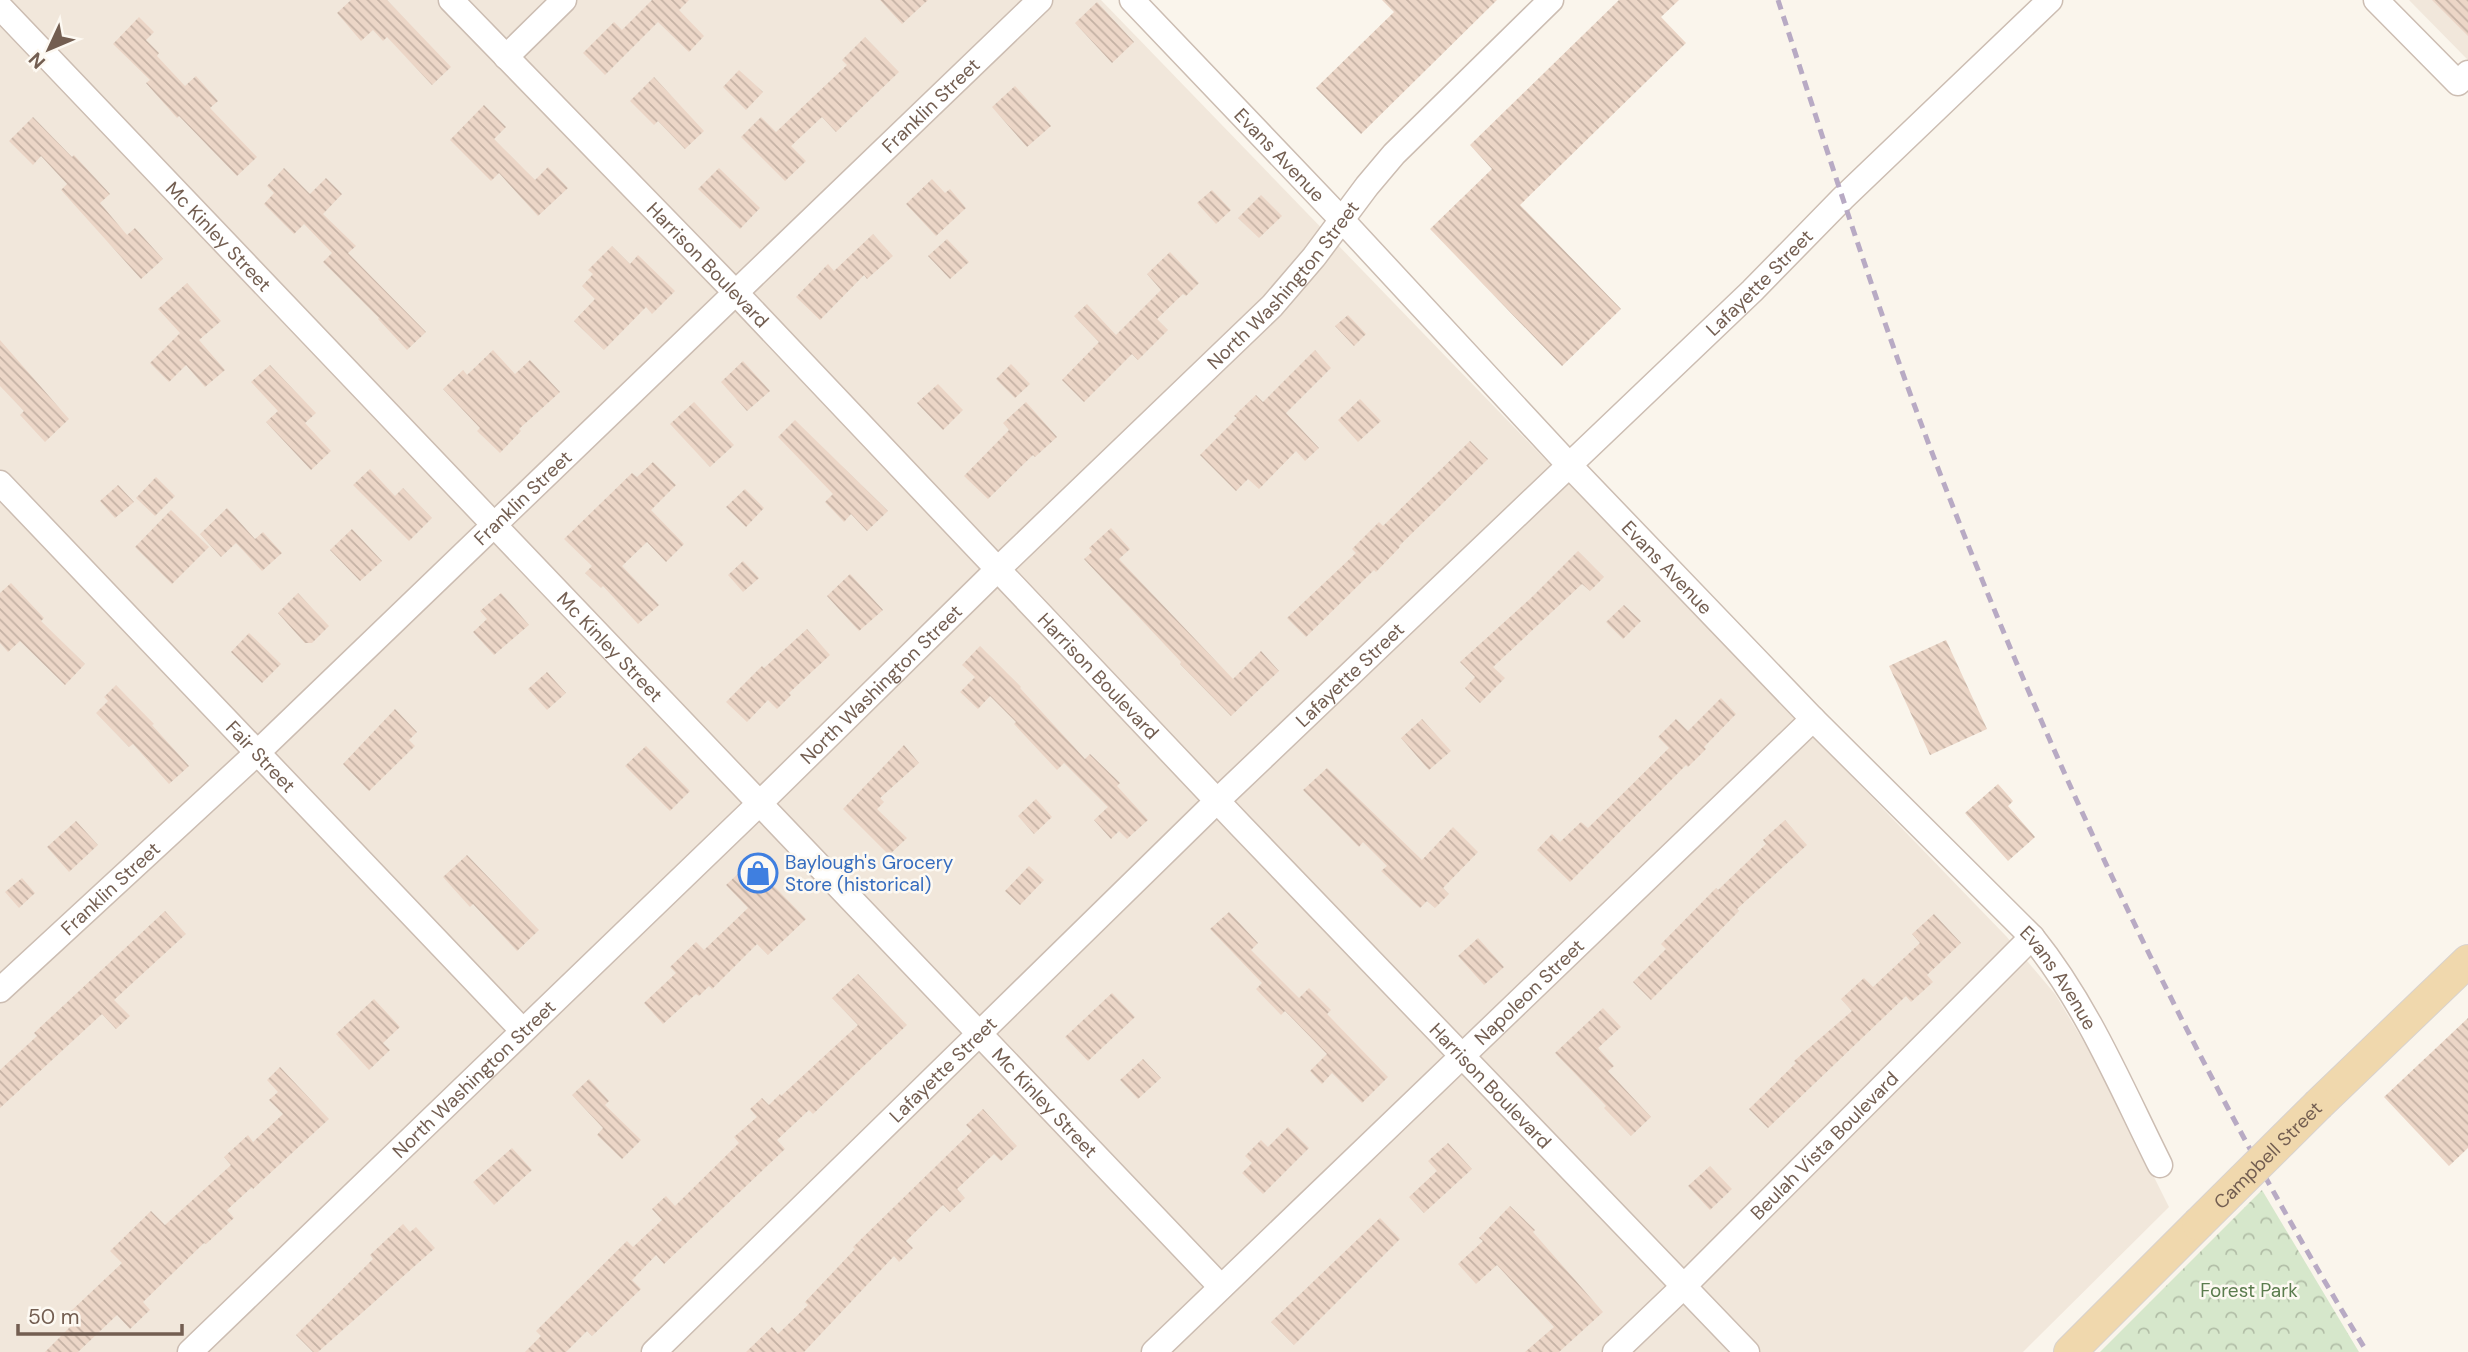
<svg xmlns="http://www.w3.org/2000/svg" width="2468" height="1352" viewBox="0 0 2468 1352" font-family="'DM Sans',sans-serif">
  <style>
    .residential { fill: #f1e7db }
    .park { fill: url(#park-crowns) }
    .building { fill: url(#building-back-hatch) }
    .lines { fill: none; stroke-linecap: round; stroke-linejoin: round }
    .minor-casing { stroke: #ccbdb2; stroke-width: 27 }
    .major-casing { stroke: #d8d2ce; stroke-width: 34 }
    .minor { stroke: #fff; stroke-width: 24 }
    .major { stroke: #f0d8ad; stroke-width: 32 }
    .rail { stroke: #b8aac4; stroke-width: 5; stroke-dasharray: 10 7; stroke-linecap: butt }
    .major-bridge-casing { stroke: #d8d2ce; stroke-width: 34; stroke-linecap: butt }
    .major-bridge { stroke: #f0d8ad; stroke-width: 32 }
    .labels { text-anchor: middle; dominant-baseline: central; stroke-width: 5; stroke-linejoin: round; paint-order: stroke }
    .street-label { font-size: 19px; fill: #735e51; stroke: #fdf9f2 }
    .shop-label { font-size: 19px; fill: #366cbe; stroke: #fdf9f2; text-anchor: start }
    .park-label { font-size: 19px; fill: #5b7c4e; stroke: #fdf9f2 }
  </style>
  <defs>
    <pattern id="park-crowns" width="20" height="18" patternUnits="userSpaceOnUse" patternTransform="scale(1.75)"><rect width="20" height="18" fill="#d6e7cb"/><path d="M2 6a3 3 0 1 1 6 0M12 15a3 3 0 1 1 6 0" fill="none" stroke="#b2bea7"/></pattern>
    <pattern id="building-back-hatch" width="6" height="6" patternUnits="userSpaceOnUse" patternTransform="scale(1.75)"><rect width="6" height="6" fill="#ecd6c7"/><path d="M-1 5l2 2M0 0l6 6M5-1l2 2" fill="none" stroke="#c4b1a4"/></pattern>
  </defs>
  <rect width="100%" height="100%" fill="#faf5ec"/>
  <!-- residential -->
  <g class="residential">
    <polygon points="0,0 1101,0 2006,936 2055,994 2099,1067 2169,1207 2023,1352 0,1352"/>
    <polygon points="2409,0 2468,0 2468,60"/>
  </g>
  <!-- park -->
  <polygon class="park" points="2262,1190 2359,1352 2100,1352"/>
  <!-- building -->
  <g class="building">
    <polygon points="351,0 387,0 451,67 432,85 387,37 383,41 373,30 361,41 337,13"/>
    <polygon points="652,0 689,0 679,10 704,36 689,52 658,22 605,75 583,53 614,22 622,30"/>
    <polygon points="880,0 928,0 902,24"/>
    <polygon points="1382,0 1497,0 1361,134 1316,88 1394,12"/>
    <polygon points="1619,0 1679,0 1661,17 1686,43 1520,205 1621,309 1562,366 1430,229 1492,169 1470,145"/>
    <polygon points="2432,0 2468,0 2468,36"/>
    <polygon points="1097,2 1134,42 1112,63 1075,23"/>
    <polygon points="139,17 154,32 146,40 159,53 157,56 185,86 196,76 218,101 210,108 257,157 237,176 179,116 177,118 146,83 150,80 113,44"/>
    <polygon points="865,37 899,72 836,132 822,117 791,146 806,161 785,181 741,137 761,117 776,132 847,65 842,60"/>
    <polygon points="739,70 763,92 746,110 723,87"/>
    <polygon points="654,77 704,131 685,149 658,121 654,125 630,101"/>
    <polygon points="1015,86 1051,126 1027,147 992,107"/>
    <polygon points="484,105 506,127 494,139 535,180 548,167 568,188 538,216 499,173 491,181 450,140"/>
    <polygon points="33,117 72,157 74,155 110,194 100,203 127,235 135,228 163,259 141,279 61,190 67,184 41,156 33,165 9,141"/>
    <polygon points="284,168 310,194 326,178 342,194 323,214 356,246 348,253 426,332 407,350 378,319 379,318 323,262 332,253 304,224 294,234 264,204 274,193 267,186"/>
    <polygon points="719,168 760,208 740,229 698,189"/>
    <polygon points="932,179 945,193 950,189 966,208 936,236 906,204"/>
    <polygon points="1212,190 1231,210 1216,224 1197,203"/>
    <polygon points="1261,195 1282,216 1259,238 1238,218"/>
    <polygon points="873,234 893,256 867,279 864,275 820,320 796,297 828,264 834,271"/>
    <polygon points="947,239 969,262 950,279 928,256"/>
    <polygon points="612,246 630,264 638,255 675,291 652,314 646,307 604,350 574,321 595,299 582,286 593,274 588,270"/>
    <polygon points="1170,252 1199,283 1186,296 1183,294 1157,319 1168,330 1138,360 1132,354 1084,402 1062,380 1099,342 1074,316 1087,304 1116,335 1161,290 1147,274"/>
    <polygon points="187,283 221,321 199,340 225,370 205,387 186,365 169,382 150,363 180,333 158,309"/>
    <polygon points="1348,315 1366,334 1354,346 1335,326"/>
    <polygon points="0,340 69,419 45,442 20,415 24,411 0,386"/>
    <polygon points="493,350 515,374 530,360 560,392 519,429 521,431 500,453 477,431 480,428 443,389 463,370 467,375"/>
    <polygon points="1315,350 1331,368 1286,413 1319,448 1305,461 1296,451 1259,489 1248,479 1236,491 1200,455 1237,418 1234,416 1256,395 1263,402"/>
    <polygon points="743,361 770,391 747,411 721,382"/>
    <polygon points="1011,364 1030,384 1015,398 996,379"/>
    <polygon points="270,365 316,413 305,423 331,451 311,470 266,422 278,411 251,382"/>
    <polygon points="938,384 963,410 943,430 917,403"/>
    <polygon points="1360,399 1381,421 1358,442 1338,420"/>
    <polygon points="694,402 734,445 710,467 670,424"/>
    <polygon points="1026,402 1057,437 1035,457 1033,455 988,499 964,476 1009,430 1003,423"/>
    <polygon points="795,420 888,511 867,531 851,514 844,522 825,502 833,494 778,437"/>
    <polygon points="1470,441 1488,459 1399,546 1400,547 1376,572 1374,570 1306,637 1287,618 1356,553 1352,549 1379,522 1383,526"/>
    <polygon points="653,462 676,485 651,510 684,544 666,562 647,542 622,566 659,605 638,624 603,586 601,588 585,573 592,566 564,539 632,473 637,477"/>
    <polygon points="370,469 395,496 403,488 432,518 409,541 353,485"/>
    <polygon points="156,477 175,496 155,516 136,498"/>
    <polygon points="118,485 134,502 115,518 100,501"/>
    <polygon points="745,489 764,508 746,527 726,507"/>
    <polygon points="227,508 255,539 263,532 282,553 262,571 236,543 221,557 200,534"/>
    <polygon points="171,510 209,547 172,584 135,547"/>
    <polygon points="1111,528 1130,549 1119,559 1233,679 1261,651 1279,671 1231,716 1180,664 1181,662 1084,559 1092,552 1089,548"/>
    <polygon points="352,529 382,561 360,581 330,550"/>
    <polygon points="1578,551 1604,577 1590,591 1582,584 1493,667 1505,678 1480,703 1465,688 1475,677 1460,662 1531,598"/>
    <polygon points="743,561 759,578 743,592 728,575"/>
    <polygon points="850,574 883,610 859,631 827,596"/>
    <polygon points="11,583 44,618 41,621 85,664 65,685 20,641 8,652 0,643 0,593"/>
    <polygon points="298,593 329,626 312,643 305,643 278,613"/>
    <polygon points="501,593 529,625 494,655 473,632 487,619 480,611"/>
    <polygon points="1624,605 1641,621 1623,639 1606,622"/>
    <polygon points="807,629 830,655 789,693 791,695 777,709 768,700 747,722 726,702 762,666 764,668"/>
    <polygon points="249,633 281,664 262,683 231,652"/>
    <polygon points="1946,640 1987,729 1930,755 1889,666"/>
    <polygon points="980,646 1021,687 1020,688 1085,759 1090,754 1120,783 1117,786 1148,820 1127,839 1119,831 1111,839 1094,820 1108,807 1064,763 1057,770 1014,724 1016,722 990,696 978,709 960,692 975,677 962,665"/>
    <polygon points="547,672 566,693 547,710 528,689"/>
    <polygon points="116,685 154,724 152,725 189,766 169,784 133,744 129,747 96,713 108,701 104,697"/>
    <polygon points="1721,698 1736,714 1704,747 1706,749 1688,767 1686,765 1570,882 1537,850 1552,834 1560,842 1581,822 1588,828 1669,748 1658,737 1676,719 1688,731"/>
    <polygon points="395,709 417,732 409,740 415,746 369,791 343,764"/>
    <polygon points="1422,719 1451,751 1429,770 1401,738"/>
    <polygon points="904,745 919,763 880,798 884,802 877,809 907,838 889,855 843,809"/>
    <polygon points="646,746 690,791 670,811 625,766"/>
    <polygon points="1327,768 1422,860 1453,827 1478,852 1443,888 1449,894 1435,908 1427,901 1420,908 1381,871 1387,866 1363,842 1359,847 1303,790"/>
    <polygon points="1998,784 2013,801 2008,806 2035,837 2008,861 1965,813"/>
    <polygon points="1036,799 1052,817 1034,834 1018,816"/>
    <polygon points="1785,820 1807,845 1737,909 1739,911 1651,1000 1633,982 1666,949 1661,944 1716,888 1718,890 1766,844 1763,840"/>
    <polygon points="76,821 98,845 69,872 47,847"/>
    <polygon points="467,855 539,930 517,951 473,904 470,907 443,877"/>
    <polygon points="757,856 777,877 771,883 806,919 768,955 757,944 712,989 709,986 699,996 696,994 663,1024 644,1003 676,973 670,967 696,942 704,950 748,908 726,885"/>
    <polygon points="1029,866 1044,880 1020,905 1005,891"/>
    <polygon points="22,878 35,893 19,908 5,892"/>
    <polygon points="165,911 186,934 114,1000 130,1016 116,1029 102,1014 0,1108 0,1070 37,1036 34,1033"/>
    <polygon points="1229,912 1258,943 1251,950 1299,998 1309,988 1331,1010 1327,1014 1388,1077 1362,1103 1332,1073 1322,1084 1310,1071 1327,1054 1285,1011 1281,1015 1256,989 1262,983 1210,929"/>
    <polygon points="1934,914 1961,943 1927,975 1933,982 1911,1002 1906,996 1768,1128 1749,1109 1796,1063 1794,1061 1852,1011 1841,999 1864,978 1873,987 1920,943 1912,934"/>
    <polygon points="1478,938 1504,967 1484,985 1458,956"/>
    <polygon points="858,974 907,1025 813,1114 809,1110 777,1140 785,1149 664,1264 656,1255 632,1280 641,1289 592,1336 587,1331 566,1352 525,1352 541,1336 536,1331 627,1241 633,1247 662,1220 652,1209 666,1196 675,1206 739,1143 734,1137 757,1117 750,1109 762,1098 769,1105 780,1094 781,1096 858,1025 832,998"/>
    <polygon points="1112,993 1135,1017 1088,1061 1065,1037"/>
    <polygon points="374,999 400,1027 383,1043 390,1050 369,1070 336,1034"/>
    <polygon points="1603,1008 1621,1027 1598,1048 1614,1066 1608,1071 1651,1117 1631,1136 1604,1108 1606,1106 1555,1053"/>
    <polygon points="2468,1018 2468,1148 2449,1166 2384,1097"/>
    <polygon points="1143,1059 1161,1078 1138,1099 1120,1080"/>
    <polygon points="280,1067 329,1119 253,1189 252,1187 227,1210 234,1218 206,1244 204,1243 143,1302 150,1310 130,1329 117,1315 78,1352 45,1352 77,1320 70,1312 122,1263 110,1251 151,1211 165,1225 231,1165 224,1157 248,1135 253,1142 283,1114 269,1100 278,1092 267,1080"/>
    <polygon points="589,1079 609,1101 605,1105 641,1140 622,1159 597,1135 603,1128 572,1095"/>
    <polygon points="983,1109 1017,1146 1001,1161 994,1154 957,1189 965,1198 950,1212 943,1205 906,1241 913,1248 899,1262 894,1256 804,1352 746,1352 772,1327 778,1334 808,1305 805,1302 855,1249 853,1247 972,1131 966,1125"/>
    <polygon points="1288,1127 1309,1148 1263,1194 1242,1173 1252,1163 1245,1156 1261,1140 1268,1147"/>
    <polygon points="1448,1143 1472,1169 1424,1213 1409,1197 1437,1171 1428,1161"/>
    <polygon points="512,1148 532,1170 494,1205 473,1182"/>
    <polygon points="1710,1166 1732,1189 1710,1210 1688,1186"/>
    <polygon points="1510,1206 1535,1230 1533,1232 1603,1312 1559,1352 1525,1352 1554,1327 1497,1265 1476,1284 1458,1264 1483,1241 1479,1238"/>
    <polygon points="1380,1218 1400,1239 1294,1345 1271,1322"/>
    <polygon points="403,1224 410,1232 416,1227 435,1248 318,1352 313,1352 296,1335 373,1259 370,1255"/>
  </g>
  <g class="lines">
    <defs>
      <g id="minor">
        <path id="s1" d="M451,0L736,293L1240,825L1747,1352"/>
        <path id="s2" d="M1132,0L1342,220L1570,466L1813,719L2032,937C2087,1005 2121,1087 2160,1165"/>
        <polyline points="2376,0 2458,83 2468,73"/>
        <path id="s3" d="M0,7L1221,1287"/>
        <polyline points="506,57 564,0"/>
        <path id="s4" d="M0,483L522,1030"/>
        <path id="s5" d="M0,990L258,752L1040,0"/>
        <path id="s6" d="M190,1352L761,802L997,570L1272,306L1314,257L1367,186L1394,154L1551,0"/>
        <path id="s7" d="M654,1352L1217,801L1752,291L1843,198L2050,0"/>
        <path id="s8" d="M1154,1352L1813,719"/>
        <path id="s9" d="M1615,1352L1684,1286L2032,937"/>
      </g>
      <g id="major">
        <polyline points="2319,1104 2468,961"/>
        <polyline points="2070,1352 2198,1224"/>
      </g>
    </defs>
    <!-- minor casing -->
    <use href="#minor" class="minor-casing"/>
    <!-- major casing -->
    <use href="#major" class="major-casing"/>
    <!-- minor -->
    <use href="#minor" class="minor"/>
    <!-- major -->
    <use href="#major" class="major"/>
    <!-- rail -->
    <path class="rail" d="M1778,0C1827,150 1875,302 1931,450C2050,762 2193,1067 2367,1352"/>
    <defs>
      <g id="major-bridge">
        <path id="s10" d="M2198,1224L2319,1104"/>
      </g>
    </defs>
    <!-- major-bridge casing -->
    <use href="#major-bridge" class="major-bridge-casing"/>
    <!-- major-bridge -->
    <use href="#major-bridge" class="major-bridge"/>
  </g>
  <!-- icons -->
  <defs>
    <symbol id="shop-ring" viewBox="-11 -11 22 22"><circle r="9.5" fill="#fdf9f2" stroke="#3f7fe0" stroke-width="1.5"/><path d="M-5-2.5h2.3a2.7 3.5 0 0 1 5.4 0H5L5.5 6h-11ZM-1.5-2.5h3a1.5 2.3 0 0 0-3 0Z" fill="#3f7fe0"/></symbol>
  </defs>
  <g fill-rule="evenodd">
    <use href="#shop-ring" x="736" y="851" width="44" height="44"/>
  </g>
  <g class="labels">
    <!-- street labels -->
    <g class="street-label">
      <text stroke="none"><textPath href="#s5" startOffset="1284">Franklin Street</textPath></text>
      <text stroke="none"><textPath href="#s2" startOffset="214">Evans Avenue</textPath></text>
      <text stroke="none"><textPath href="#s3" startOffset="317">Mc Kinley Street</textPath></text>
      <text stroke="none"><textPath href="#s1" startOffset="369">Harrison Boulevard</textPath></text>
      <text stroke="none"><textPath href="#s7" startOffset="1538">Lafayette Street</textPath></text>
      <text stroke="none"><textPath href="#s6" startOffset="1528">North Washington Street</textPath></text>
      <text stroke="none"><textPath href="#s5" startOffset="718">Franklin Street</textPath></text>
      <text stroke="none"><textPath href="#s2" startOffset="780">Evans Avenue</textPath></text>
      <text stroke="none"><textPath href="#s3" startOffset="884">Mc Kinley Street</textPath></text>
      <text stroke="none"><textPath href="#s7" startOffset="971">Lafayette Street</textPath></text>
      <text stroke="none"><textPath href="#s1" startOffset="936">Harrison Boulevard</textPath></text>
      <text stroke="none"><textPath href="#s6" startOffset="961">North Washington Street</textPath></text>
      <text stroke="none"><textPath href="#s4" startOffset="378">Fair Street</textPath></text>
      <text stroke="none"><textPath href="#s5" startOffset="150">Franklin Street</textPath></text>
      <text stroke="none"><textPath href="#s2" startOffset="1348">Evans Avenue</textPath></text>
      <text stroke="none"><textPath href="#s8" startOffset="520">Napoleon Street</textPath></text>
      <text stroke="none"><textPath href="#s7" startOffset="404">Lafayette Street</textPath></text>
      <text stroke="none"><textPath href="#s6" startOffset="394">North Washington Street</textPath></text>
      <text stroke="none"><textPath href="#s1" startOffset="1503">Harrison Boulevard</textPath></text>
      <text stroke="none"><textPath href="#s3" startOffset="1514">Mc Kinley Street</textPath></text>
      <text stroke="none"><textPath href="#s9" startOffset="294">Beulah Vista Boulevard</textPath></text>
      <text stroke="none"><textPath href="#s10" startOffset="98">Campbell Street</textPath></text>
    </g>
    <!-- shop labels -->
    <g class="shop-label">
      <text x="785" y="862">Baylough's Grocery<tspan x="785" dy="22">Store (historical)</tspan></text>
    </g>
    <!-- park labels -->
    <g class="park-label">
      <text x="2249" y="1290">Forest Park</text>
    </g>
  </g>
  <!-- north arrow -->
  <g transform="translate(49 49) rotate(226)" stroke="#fdf9f2" stroke-width="5" paint-order="stroke">
  <path d="M0-5L12 26L0 18L-12 26Z" fill="#735e51"/>
  <text y="-10" font-size="19" font-weight="bold" text-anchor="middle" fill="#735e51">N</text>
  </g>
  <!-- scale -->
  <path d="M18 1324v10h164v-10" fill="none" stroke="#735e51" stroke-width="3.5"/>
  <text x="28" y="1324" font-size="21" fill="#735e51" stroke="#fdf9f2" stroke-width="5" paint-order="stroke">50 m</text>
</svg>
